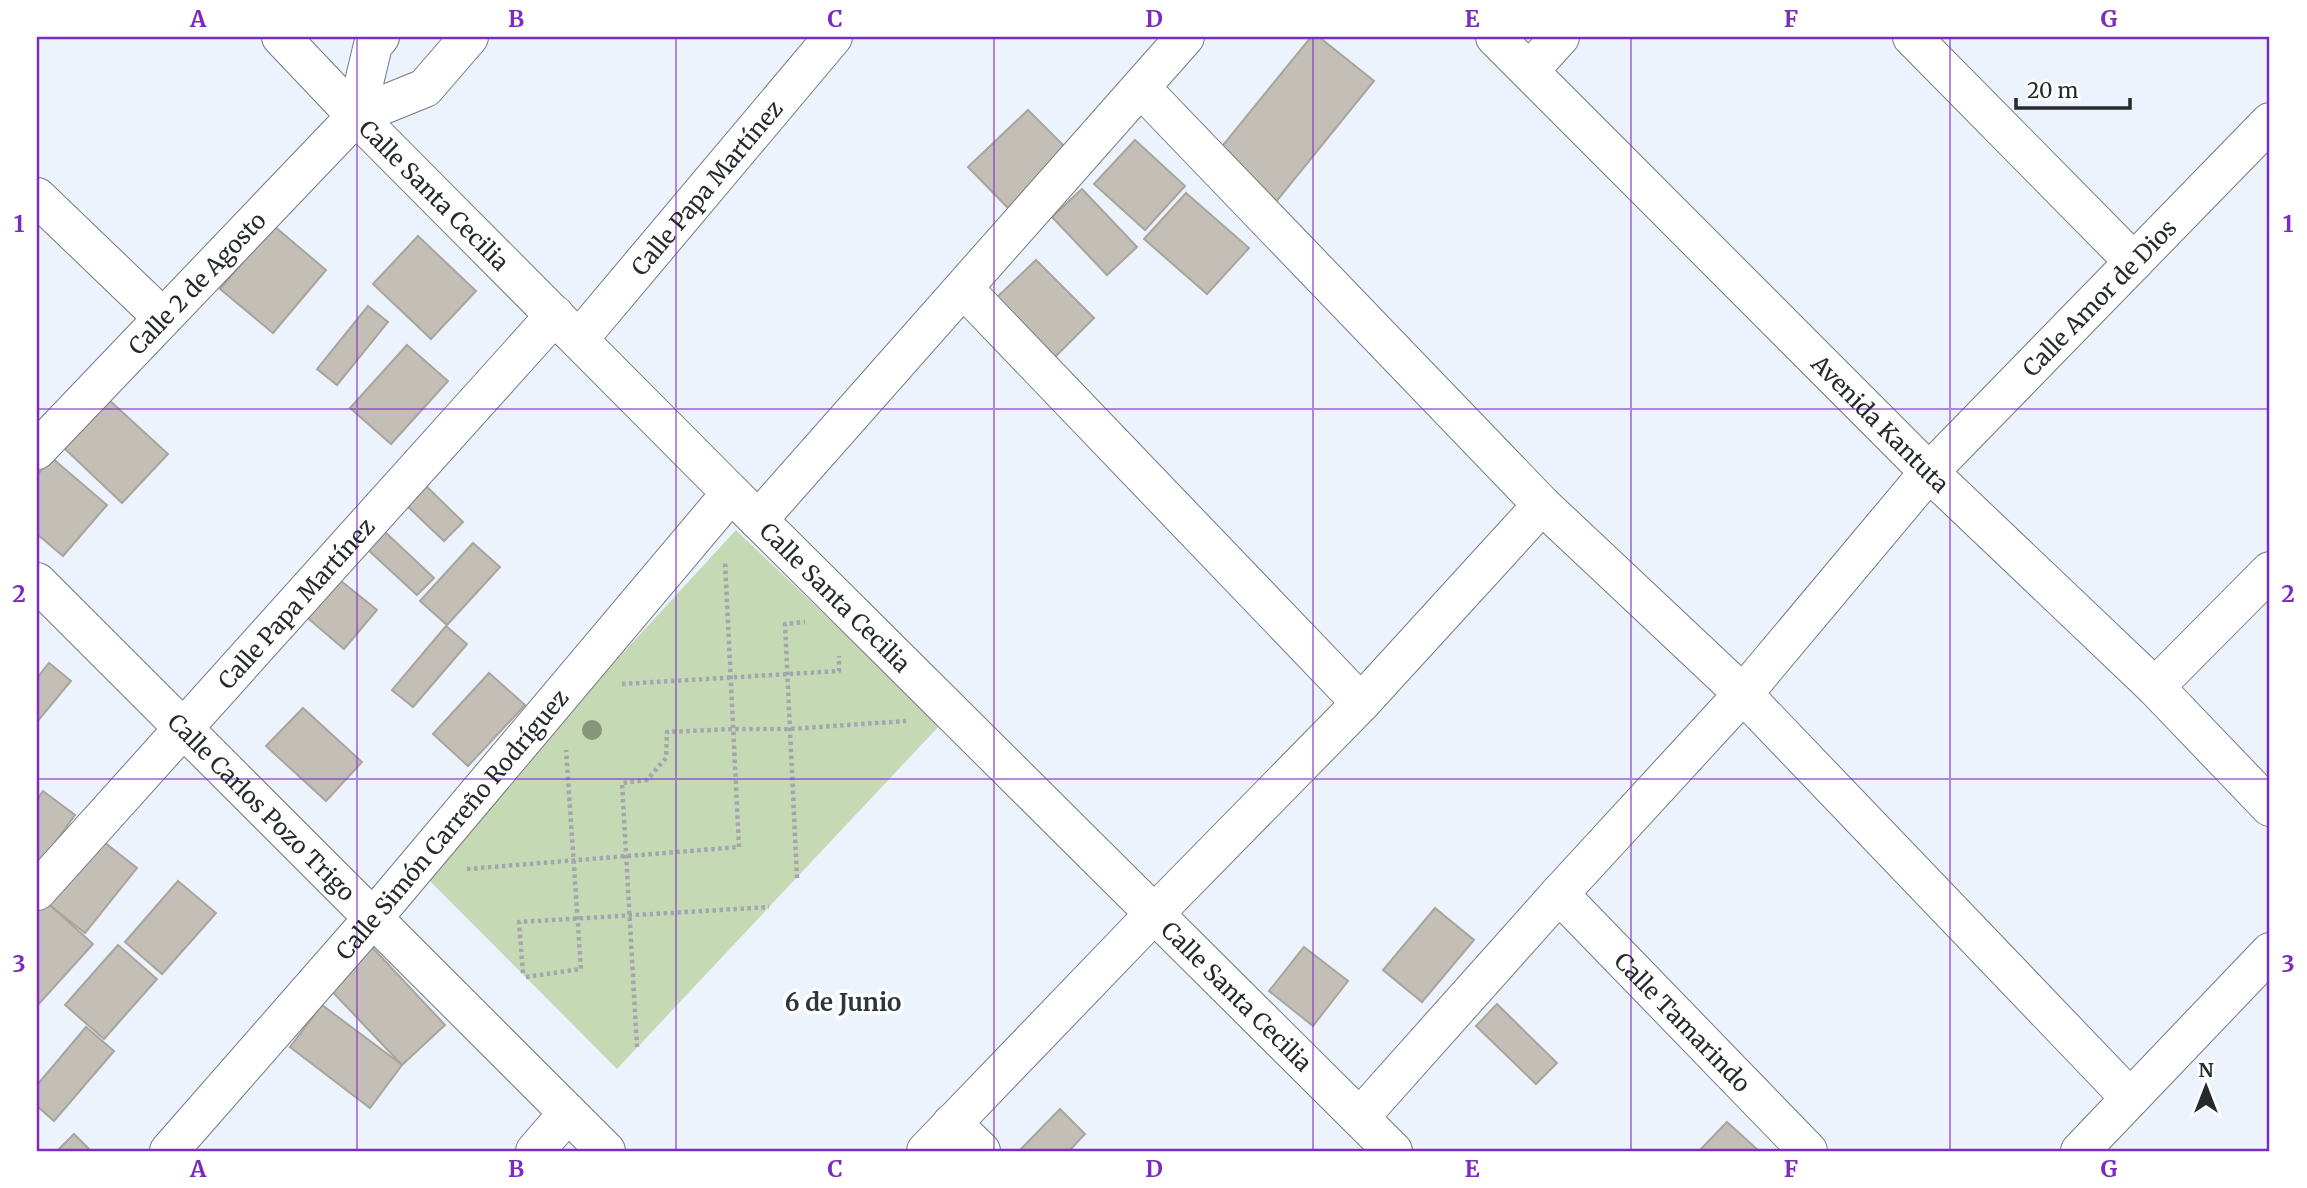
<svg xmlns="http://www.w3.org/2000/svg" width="2307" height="1188" viewBox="0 0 2307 1188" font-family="Merriweather,serif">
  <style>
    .green { fill: #c6d9b5 }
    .building { fill: #c4bfb6; stroke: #a9a49c; stroke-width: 2 }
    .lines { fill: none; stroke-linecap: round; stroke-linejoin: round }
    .street-casing { stroke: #757a81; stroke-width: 40 }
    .secondary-casing { stroke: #757a81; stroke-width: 40 }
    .path { stroke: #a2a7ae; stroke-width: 4.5; stroke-dasharray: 3.5 3.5; stroke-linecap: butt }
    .street { stroke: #fff; stroke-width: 38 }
    .secondary { stroke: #fff; stroke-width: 38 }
    .tree { fill: #86967a }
    .grid { fill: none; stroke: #7b2cbf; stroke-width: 2; stroke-opacity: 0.55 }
    .labels { text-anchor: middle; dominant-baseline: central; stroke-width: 7; stroke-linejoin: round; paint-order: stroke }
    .street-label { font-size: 23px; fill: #272a2d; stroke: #fff }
    .neighbourhood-label { font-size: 24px; font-weight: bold; fill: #30353b; stroke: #fff }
    .neatline { fill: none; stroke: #7b2cbf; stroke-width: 2.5 }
    .grid-label { font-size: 23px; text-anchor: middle; font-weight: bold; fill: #7b2cbf }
  </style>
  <rect width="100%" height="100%" fill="#edf3fc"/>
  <!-- green -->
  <polygon class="green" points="736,530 940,725 617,1069 421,872"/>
  <!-- building -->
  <g class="building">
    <polygon points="1311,37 1319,37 1374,81 1275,203 1215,155"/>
    <polygon points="1028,110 1068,150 1008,208 968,167"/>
    <polygon points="1135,140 1185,186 1145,230 1094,184"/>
    <polygon points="1082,189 1137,247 1107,275 1052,217"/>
    <polygon points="1186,193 1249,248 1207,294 1144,239"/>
    <polygon points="274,226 326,270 273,333 220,289"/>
    <polygon points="418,236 476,291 431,339 373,284"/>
    <polygon points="1036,260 1094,318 1051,361 993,301"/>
    <polygon points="368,306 388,322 337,385 317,369"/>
    <polygon points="407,345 448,381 391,444 350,408"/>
    <polygon points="108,399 168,454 122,503 63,447"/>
    <polygon points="52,458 107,505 63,556 37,534 37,475"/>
    <polygon points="424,484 463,522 444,541 405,504"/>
    <polygon points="384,531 434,578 417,595 367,549"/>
    <polygon points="473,543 500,567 447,625 420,601"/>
    <polygon points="336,577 377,610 344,649 304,615"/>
    <polygon points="446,626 467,644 413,707 392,690"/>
    <polygon points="49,663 71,681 37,722 37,678"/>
    <polygon points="489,673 525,705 468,766 433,734"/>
    <polygon points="303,708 362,762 326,801 266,746"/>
    <polygon points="43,791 75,815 41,862 37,859 37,800"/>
    <polygon points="95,835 137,868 85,933 43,900"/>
    <polygon points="178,881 216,913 162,974 125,942"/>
    <polygon points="43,899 93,944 37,1006 37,906"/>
    <polygon points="1435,908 1474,940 1422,1002 1383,970"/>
    <polygon points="118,945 157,979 104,1039 65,1005"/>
    <polygon points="371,946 445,1025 402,1065 327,986"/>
    <polygon points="1304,947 1348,981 1313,1026 1269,991"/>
    <polygon points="1497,1004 1557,1063 1536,1084 1476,1026"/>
    <polygon points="322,1005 402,1065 370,1108 290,1047"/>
    <polygon points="86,1027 114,1051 54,1121 37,1106 37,1085"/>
    <polygon points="1060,1109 1085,1134 1069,1151 1019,1151"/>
    <polygon points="1727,1122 1759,1151 1699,1151"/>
    <polygon points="74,1134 91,1151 57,1151"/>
  </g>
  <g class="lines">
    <defs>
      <g id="street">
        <path id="s1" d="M281,37L356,116L731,493L1393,1151"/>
        <polyline points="1912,37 2134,262"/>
        <polyline points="1530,70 1560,37"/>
        <polyline points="1141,88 1542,505 1743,694 2130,1098"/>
        <polyline points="356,116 373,45 380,37"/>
        <polyline points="37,197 162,317"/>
        <polyline points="964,289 1361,703"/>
        <path id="s2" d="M579,339L833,37"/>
        <path id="s3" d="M37,450L356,116L425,88L469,37"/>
        <polyline points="758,520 1185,37"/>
        <path id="s4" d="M37,582L606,1151"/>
        <polyline points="2155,687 2270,571"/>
        <path id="s5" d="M37,891L555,315"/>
        <path id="s6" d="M1559,894L1808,1151"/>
        <path id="s7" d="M1360,1117L1559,894L1743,694L1929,472L2270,122"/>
        <polyline points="952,1123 981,1151"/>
        <path id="s8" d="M169,1151L373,918L731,493"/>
        <polyline points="535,1151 568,1113"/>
        <polyline points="926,1151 1155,913 1361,703 1542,505"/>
        <polyline points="2080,1151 2270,952"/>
      </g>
      <g id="secondary">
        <path id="s9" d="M1495,37L1929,472L2155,687L2270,807"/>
      </g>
    </defs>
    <!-- street casing -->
    <use href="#street" class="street-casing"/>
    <!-- secondary casing -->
    <use href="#secondary" class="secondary-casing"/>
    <!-- path -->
    <g class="path">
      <polyline points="622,684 839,671 839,656"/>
      <polyline points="467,869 739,847 725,562"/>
      <polyline points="797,878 785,624 805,622"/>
      <polyline points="523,973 519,922 769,907"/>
      <polyline points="526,977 581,969 566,750"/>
      <polyline points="637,1047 622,783 647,780 666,758 667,732 733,729 789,729 906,721"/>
    </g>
    <!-- street -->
    <use href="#street" class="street"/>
    <!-- secondary -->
    <use href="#secondary" class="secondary"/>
  </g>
  <!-- trees -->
  <circle class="tree" cx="592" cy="730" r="10"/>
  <!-- grid -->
  <path class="grid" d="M357,37V1151M676,37V1151M994,37V1151M1313,37V1151M1631,37V1151M1950,37V1151M37,409H2270M37,779H2270"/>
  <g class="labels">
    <!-- street labels -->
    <g class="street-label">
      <text stroke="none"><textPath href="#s2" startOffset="198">Calle Papa Martínez</textPath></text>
      <text stroke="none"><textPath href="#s1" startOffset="220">Calle Santa Cecilia</textPath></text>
      <text stroke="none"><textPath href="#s3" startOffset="231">Calle 2 de Agosto</textPath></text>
      <text stroke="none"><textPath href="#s7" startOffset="1104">Calle Amor de Dios</textPath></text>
      <text stroke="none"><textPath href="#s9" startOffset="546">Avenida Kantuta</textPath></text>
      <text stroke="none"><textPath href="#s1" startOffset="788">Calle Santa Cecilia</textPath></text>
      <text stroke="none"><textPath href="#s5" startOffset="387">Calle Papa Martínez</textPath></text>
      <text stroke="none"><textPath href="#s4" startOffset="318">Calle Carlos Pozo Trigo</textPath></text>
      <text stroke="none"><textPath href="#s8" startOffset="432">Calle Simón Carreño Rodríguez</textPath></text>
      <text stroke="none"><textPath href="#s1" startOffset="1354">Calle Santa Cecilia</textPath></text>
      <text stroke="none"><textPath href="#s6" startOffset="178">Calle Tamarindo</textPath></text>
    </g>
    <!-- neighbourhood labels -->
    <g class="neighbourhood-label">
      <text x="843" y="1002">6 de Junio</text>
    </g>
  </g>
  <!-- border -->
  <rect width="2307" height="1188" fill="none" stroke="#ffffff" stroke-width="77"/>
  <!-- north arrow -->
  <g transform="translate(2206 1087)" stroke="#ffffff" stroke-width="5" paint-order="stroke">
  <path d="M0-5L12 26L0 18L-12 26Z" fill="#272a2d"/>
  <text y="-10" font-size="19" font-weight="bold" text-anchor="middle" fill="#272a2d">N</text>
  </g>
  <!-- scale -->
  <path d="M2016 98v10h114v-10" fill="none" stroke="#272a2d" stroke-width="3.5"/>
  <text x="2027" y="98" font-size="21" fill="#272a2d" stroke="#ffffff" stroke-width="5" paint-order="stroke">20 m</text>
  <rect x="38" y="38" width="2230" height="1112" class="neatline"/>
  <g class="grid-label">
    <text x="198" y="27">A</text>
    <text x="516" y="27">B</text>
    <text x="835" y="27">C</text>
    <text x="1154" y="27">D</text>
    <text x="1472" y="27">E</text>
    <text x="1791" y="27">F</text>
    <text x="2109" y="27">G</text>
    <text x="19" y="232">1</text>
    <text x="2288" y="232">1</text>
    <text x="19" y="602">2</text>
    <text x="2288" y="602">2</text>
    <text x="19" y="972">3</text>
    <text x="2288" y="972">3</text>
    <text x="198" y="1177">A</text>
    <text x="516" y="1177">B</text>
    <text x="835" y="1177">C</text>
    <text x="1154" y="1177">D</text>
    <text x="1472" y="1177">E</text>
    <text x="1791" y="1177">F</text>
    <text x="2109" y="1177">G</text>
  </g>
</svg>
